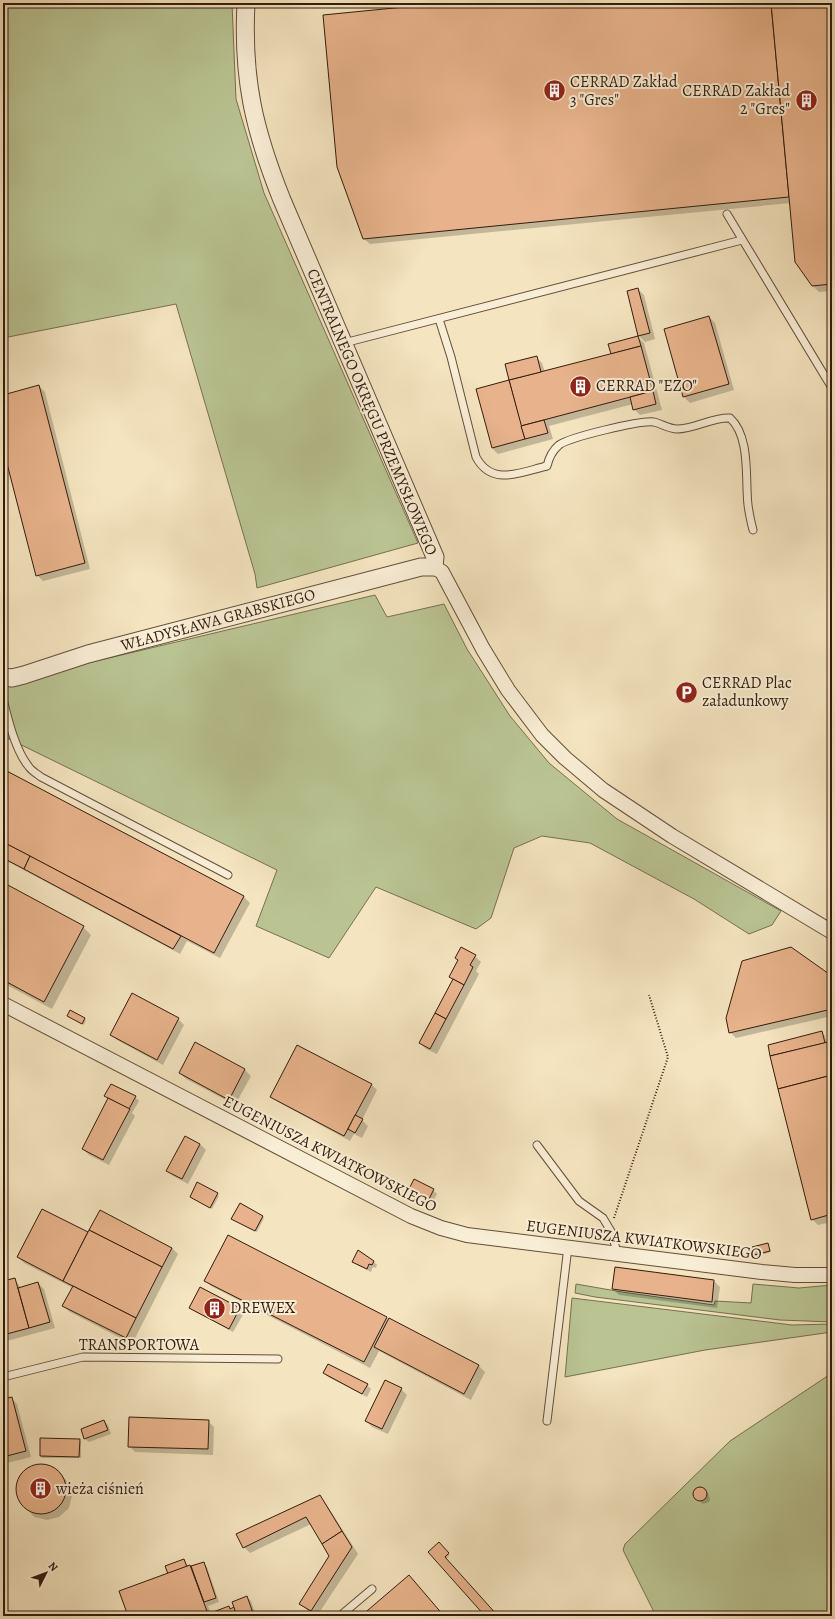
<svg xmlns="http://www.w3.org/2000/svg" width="835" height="1619" viewBox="0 0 835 1619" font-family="Alegreya,serif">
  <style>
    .green { fill: #bac493; stroke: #767050 }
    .shadow { fill: #0003 }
    .building { fill: #e8b38c; stroke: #331c0c }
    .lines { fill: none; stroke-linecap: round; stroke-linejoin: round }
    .service-casing { stroke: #634e39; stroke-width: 9 }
    .minor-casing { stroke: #634e39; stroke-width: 16 }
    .tertiary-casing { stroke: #634e39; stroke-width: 19 }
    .path { stroke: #331c0c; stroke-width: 2; stroke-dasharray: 1 2; stroke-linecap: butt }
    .service { stroke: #f8edd5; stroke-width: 7 }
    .minor { stroke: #f8edd5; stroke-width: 14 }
    .tertiary { stroke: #f8edd5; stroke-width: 17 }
    .labels { text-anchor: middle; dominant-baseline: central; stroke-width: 4; stroke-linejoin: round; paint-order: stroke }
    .poi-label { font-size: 16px; fill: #331c0c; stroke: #f8edd5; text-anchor: start }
    .street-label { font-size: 16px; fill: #331c0c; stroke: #f8edd5 }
  </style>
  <rect width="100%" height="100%" fill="#f4e4bf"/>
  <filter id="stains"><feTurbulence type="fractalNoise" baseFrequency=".005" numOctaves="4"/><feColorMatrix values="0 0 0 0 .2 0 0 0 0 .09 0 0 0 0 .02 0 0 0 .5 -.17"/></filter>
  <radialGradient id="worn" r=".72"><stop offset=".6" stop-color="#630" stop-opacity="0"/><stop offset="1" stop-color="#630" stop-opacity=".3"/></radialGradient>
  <!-- green -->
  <g class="green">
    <polygon points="3,3 232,3 236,99 264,193 418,543 257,588 255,574 176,304 3,338"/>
    <polygon points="375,595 387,617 444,604 467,649 510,716 549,763 617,819 781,911 772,925 749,934 694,899 590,843 542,836 514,848 491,918 476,929 376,887 329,958 256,926 277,870 3,736 3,683"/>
    <polygon points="576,1284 622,1292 714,1305 715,1301 751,1303 753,1284 799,1288 832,1285 832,1322 780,1320 595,1297 575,1293"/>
    <polygon points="572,1298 792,1325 832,1324 832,1332 705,1350 565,1377"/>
    <polygon points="832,1373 832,1616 656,1616 623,1550 625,1544 730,1441"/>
  </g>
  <!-- shadow -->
  <g class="shadow">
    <polygon points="456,3 832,3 832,291 819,292 813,286 791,203 370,244 363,238"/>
    <polygon points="638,289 644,295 655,339 645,342 639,336 628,292"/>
    <polygon points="709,317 715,323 734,390 690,403 684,397"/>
    <polygon points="638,337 644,343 662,410 640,415 634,409 633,404 549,426 553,439 498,454 492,448 511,381 536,357 542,363 545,372 612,354"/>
    <polygon points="39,386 45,392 90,569 43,581 37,575 3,444 3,396"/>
    <polygon points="3,770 244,897 250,903 220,958 187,941 180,954 3,859"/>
    <polygon points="3,892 83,927 91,935 52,1009 3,983"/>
    <polygon points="475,956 481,962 476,971 479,974 437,1054 426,1049 420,1043 453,980 450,977"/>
    <polygon points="832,977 832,1016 736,1038 730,1032"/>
    <polygon points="70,1011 86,1020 84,1025 68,1016"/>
    <polygon points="178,1019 184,1025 163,1065 117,1040 111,1034"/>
    <polygon points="822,1032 825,1036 827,1043 832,1042 832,1222 818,1225 812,1219"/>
    <polygon points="195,1043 245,1070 251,1076 235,1105 186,1079 180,1073"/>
    <polygon points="371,1084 377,1090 362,1120 368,1126 362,1138 354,1134 350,1141 278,1102 272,1096"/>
    <polygon points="135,1097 139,1101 132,1113 135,1116 109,1165 89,1155 83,1149"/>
    <polygon points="200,1144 206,1150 188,1184 173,1176 167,1170"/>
    <polygon points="410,1189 433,1190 437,1194 433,1202 414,1192"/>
    <polygon points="217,1194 219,1196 212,1209 191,1197"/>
    <polygon points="240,1205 264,1218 257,1232 234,1220"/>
    <polygon points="88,1234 172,1248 178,1254 132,1344 70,1312 64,1306 73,1288 24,1263 18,1257"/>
    <polygon points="768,1244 771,1252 756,1256 755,1254"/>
    <polygon points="373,1261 377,1265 376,1268 373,1267 371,1272 357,1265 354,1262"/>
    <polygon points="616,1268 714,1281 720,1287 717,1308 619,1295 613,1289"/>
    <polygon points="14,1279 21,1288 38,1283 44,1289 55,1328 3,1342 3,1282"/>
    <polygon points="205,1280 387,1318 479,1366 485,1372 471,1400 379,1351 370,1368 211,1286"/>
    <polygon points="200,1289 240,1309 244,1313 233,1332 194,1311 190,1308"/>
    <polygon points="324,1373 367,1385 371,1389 367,1397 328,1377"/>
    <polygon points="401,1389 407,1395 388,1434 372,1427 366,1421"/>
    <polygon points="11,1398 17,1404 31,1457 3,1464 3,1400"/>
    <polygon points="104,1421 108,1425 111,1434 89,1442 85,1439 82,1430"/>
    <polygon points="208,1421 214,1427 213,1455 135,1452 129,1446"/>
    <polygon points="41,1439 79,1440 81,1442 81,1458 42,1458 41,1456"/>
    <polygon points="41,1464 53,1467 69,1483 72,1496 69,1508 59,1517 47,1520 34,1517 28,1510 19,1501 16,1488 19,1476 29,1467"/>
    <polygon points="701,1487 708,1493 710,1499 709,1502 703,1504 693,1495 695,1489"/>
    <polygon points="319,1496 325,1502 358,1554 317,1616 307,1610 301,1604 330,1556 311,1524 250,1553 244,1547"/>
    <polygon points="439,1543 450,1555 446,1559 497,1616 486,1616 429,1552"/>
    <polygon points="184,1560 188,1567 203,1563 207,1567 219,1602 208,1606 211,1614 229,1607 236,1611 247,1597 251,1601 256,1616 129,1616"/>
  </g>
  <!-- building -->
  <g class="building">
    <polygon points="445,3 771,3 789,197 363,239 337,167 323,15"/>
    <polygon points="771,3 832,3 832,284 812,286 795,262"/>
    <polygon points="638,288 650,333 638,336 627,291"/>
    <polygon points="709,316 729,384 683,397 664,329"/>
    <polygon points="638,336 641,346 611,354 608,344"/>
    <polygon points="641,346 653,391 521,426 509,380"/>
    <polygon points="537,356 541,372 509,380 505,364"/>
    <polygon points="509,380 525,439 492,448 476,389"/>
    <polygon points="39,385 85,563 36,576 3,448 3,395"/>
    <polygon points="653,391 656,404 633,410 630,397"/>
    <polygon points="544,420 548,433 525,439 521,426"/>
    <polygon points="3,769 244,896 214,953 3,842"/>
    <polygon points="3,842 30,856 24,869 3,858"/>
    <polygon points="30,856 181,936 173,949 24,869"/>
    <polygon points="6,884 84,926 44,1002 3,980 3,889"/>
    <polygon points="461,947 476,955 470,965 473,967 464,985 449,977 458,960 455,958"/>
    <polygon points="791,947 832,976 832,1009 729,1033 726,1018 742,961"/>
    <polygon points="453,979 464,985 446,1019 435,1013"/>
    <polygon points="132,993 179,1018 157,1060 110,1035"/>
    <polygon points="70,1010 85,1018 82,1024 67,1016"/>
    <polygon points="435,1013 446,1019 430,1049 419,1043"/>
    <polygon points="822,1031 825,1043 770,1056 768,1045"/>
    <polygon points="832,1041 832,1075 778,1089 770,1056"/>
    <polygon points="195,1042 245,1069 229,1100 179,1073"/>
    <polygon points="297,1045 372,1084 344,1136 270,1097"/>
    <polygon points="832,1075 832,1214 811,1220 778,1089"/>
    <polygon points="111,1084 136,1096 129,1109 104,1096"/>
    <polygon points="108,1098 130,1109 103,1160 82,1149"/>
    <polygon points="355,1115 363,1119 355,1133 348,1129"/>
    <polygon points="185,1136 200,1144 182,1179 166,1171"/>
    <polygon points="414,1179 434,1189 429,1199 409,1189"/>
    <polygon points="197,1182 218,1193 210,1208 190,1197"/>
    <polygon points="240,1203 263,1216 255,1231 231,1219"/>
    <polygon points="42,1209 88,1232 63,1281 17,1257"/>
    <polygon points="100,1210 172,1248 162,1267 89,1230"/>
    <polygon points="89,1230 162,1267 136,1318 63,1281"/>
    <polygon points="228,1235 387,1317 364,1362 204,1281"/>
    <polygon points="768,1243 770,1251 754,1255 752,1247"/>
    <polygon points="358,1250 374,1261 372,1265 369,1264 367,1269 352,1262"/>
    <polygon points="615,1267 714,1280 712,1302 612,1289"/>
    <polygon points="15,1278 29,1328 3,1335 3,1281"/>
    <polygon points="38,1282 50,1322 29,1328 18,1288"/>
    <polygon points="73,1286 136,1318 126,1338 62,1306"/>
    <polygon points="200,1287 240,1308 229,1329 189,1308"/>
    <polygon points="389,1318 479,1365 464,1394 374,1347"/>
    <polygon points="328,1364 368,1384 362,1394 323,1373"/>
    <polygon points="385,1380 402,1388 382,1429 365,1421"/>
    <polygon points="12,1397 26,1451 3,1457 3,1399"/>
    <polygon points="129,1417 209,1420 208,1449 128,1447"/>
    <polygon points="104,1420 108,1430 84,1439 81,1429"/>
    <polygon points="40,1438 80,1439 79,1457 40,1456"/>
    <circle cx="41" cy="1489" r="25"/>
    <circle cx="700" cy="1494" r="7"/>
    <polygon points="320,1495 342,1531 322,1544 306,1517 243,1548 236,1534"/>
    <polygon points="342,1531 352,1547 311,1611 299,1604 329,1556 322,1544"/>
    <polygon points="439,1542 449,1553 445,1557 498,1616 485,1616 428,1552"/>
    <polygon points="184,1559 187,1567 168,1574 165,1566"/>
    <polygon points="204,1562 216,1598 204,1602 191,1566"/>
    <polygon points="190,1565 208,1614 229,1606 230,1609 234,1607 237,1616 128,1616 119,1591"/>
    <polygon points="409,1575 444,1616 361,1616"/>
    <polygon points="247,1596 254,1616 237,1616 232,1602"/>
  </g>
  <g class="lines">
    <defs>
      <g id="service">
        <polyline points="727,214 832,388"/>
        <path d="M439,319L451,357L476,457C492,487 521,472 547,466C549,457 552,451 559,445C570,437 641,420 654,422C662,424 669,429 677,429C695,429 712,417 730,418C751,437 745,480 748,505C749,513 751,522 753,530"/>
        <polyline points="344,343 742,240"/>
        <path d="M3,699C8,719 15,750 29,767C32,771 37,774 41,777L228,875"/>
        <polyline points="537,1145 579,1201 603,1218 612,1233 617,1253"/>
        <polyline points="3,1377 83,1357 278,1359"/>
        <polyline points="547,1421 568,1247"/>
        <polyline points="340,1616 372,1589"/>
      </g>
      <g id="minor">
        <polyline points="434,567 442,572 483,649 508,690 542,735 565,758 603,790 672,836 832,932"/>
        <polyline points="3,1004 411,1216 441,1228 467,1235 762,1272 795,1275 832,1275"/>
      </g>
      <path id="tertiary" d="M3,677L12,678L24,675L88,654L421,567H434L435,557L282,200C254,130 242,79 246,3"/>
    </defs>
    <!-- service casing -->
    <use href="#service" class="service-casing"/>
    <!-- minor casing -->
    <use href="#minor" class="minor-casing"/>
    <!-- tertiary casing -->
    <use href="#tertiary" class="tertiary-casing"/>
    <!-- path -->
    <polyline class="path" points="614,1218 668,1057 649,995"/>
    <!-- service -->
    <use href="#service" class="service"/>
    <!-- minor -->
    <use href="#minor" class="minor"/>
    <!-- tertiary -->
    <use href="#tertiary" class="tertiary"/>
  </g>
  <!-- icons -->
  <defs>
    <symbol id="building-disc" viewBox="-11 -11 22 22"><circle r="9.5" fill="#8f2418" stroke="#f8edd5"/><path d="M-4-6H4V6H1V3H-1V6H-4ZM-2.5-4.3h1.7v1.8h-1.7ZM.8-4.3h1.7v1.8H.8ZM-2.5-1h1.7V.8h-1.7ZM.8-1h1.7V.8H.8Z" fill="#fff"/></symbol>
    <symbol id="parking-disc" viewBox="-11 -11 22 22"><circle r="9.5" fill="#8f2418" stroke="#f8edd5"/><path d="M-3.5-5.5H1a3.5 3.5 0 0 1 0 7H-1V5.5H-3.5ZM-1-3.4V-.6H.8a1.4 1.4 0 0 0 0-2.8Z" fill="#fff"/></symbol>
  </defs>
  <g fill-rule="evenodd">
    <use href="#building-disc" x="542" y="78" width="25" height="25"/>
    <use href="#building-disc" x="794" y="88" width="25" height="25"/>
    <use href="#building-disc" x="568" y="374" width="25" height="25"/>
    <use href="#parking-disc" x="674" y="680" width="25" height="25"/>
    <use href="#building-disc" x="202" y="1296" width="25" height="25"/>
    <use href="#building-disc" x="28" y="1476" width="25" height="25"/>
  </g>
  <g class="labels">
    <!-- poi labels -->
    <g class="poi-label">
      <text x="570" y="82">CERRAD Zakład<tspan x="570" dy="18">3 "Gres"</tspan></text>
      <text x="790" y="91" text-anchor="end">CERRAD Zakład<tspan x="790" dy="18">2 "Gres"</tspan></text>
      <text x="596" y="386">CERRAD "EZO"</text>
      <text x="702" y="683">CERRAD Plac<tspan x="702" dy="18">załadunkowy</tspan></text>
      <text x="230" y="1308">DREWEX</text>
      <text x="56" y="1489">wieża ciśnień</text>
    </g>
    <!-- street labels -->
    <g class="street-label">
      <text transform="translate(372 412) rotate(67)">CENTRALNEGO OKRĘGU PRZEMYSŁOWEGO</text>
      <text transform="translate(218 620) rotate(-15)">WŁADYSŁAWA GRABSKIEGO</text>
      <text transform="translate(330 1154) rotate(27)">EUGENIUSZA KWIATKOWSKIEGO</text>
      <text transform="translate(644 1240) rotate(7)">EUGENIUSZA KWIATKOWSKIEGO</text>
      <text x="139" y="1345">TRANSPORTOWA</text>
    </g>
  </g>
  <!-- margin -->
  <rect width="835" height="1619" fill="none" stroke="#f4e4bf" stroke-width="16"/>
  <rect x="4" y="4" width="827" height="1611" fill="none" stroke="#331c0c" stroke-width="2"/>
  <rect x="8" y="8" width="819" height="1603" fill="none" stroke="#331c0c"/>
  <!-- north arrow -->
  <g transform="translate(46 1573) rotate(48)" stroke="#f8edd5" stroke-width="3" paint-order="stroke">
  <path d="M0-3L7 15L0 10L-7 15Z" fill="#331c0c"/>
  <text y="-6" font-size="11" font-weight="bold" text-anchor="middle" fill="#331c0c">N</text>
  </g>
  <rect width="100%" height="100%" filter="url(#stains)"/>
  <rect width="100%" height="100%" fill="url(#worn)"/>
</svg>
